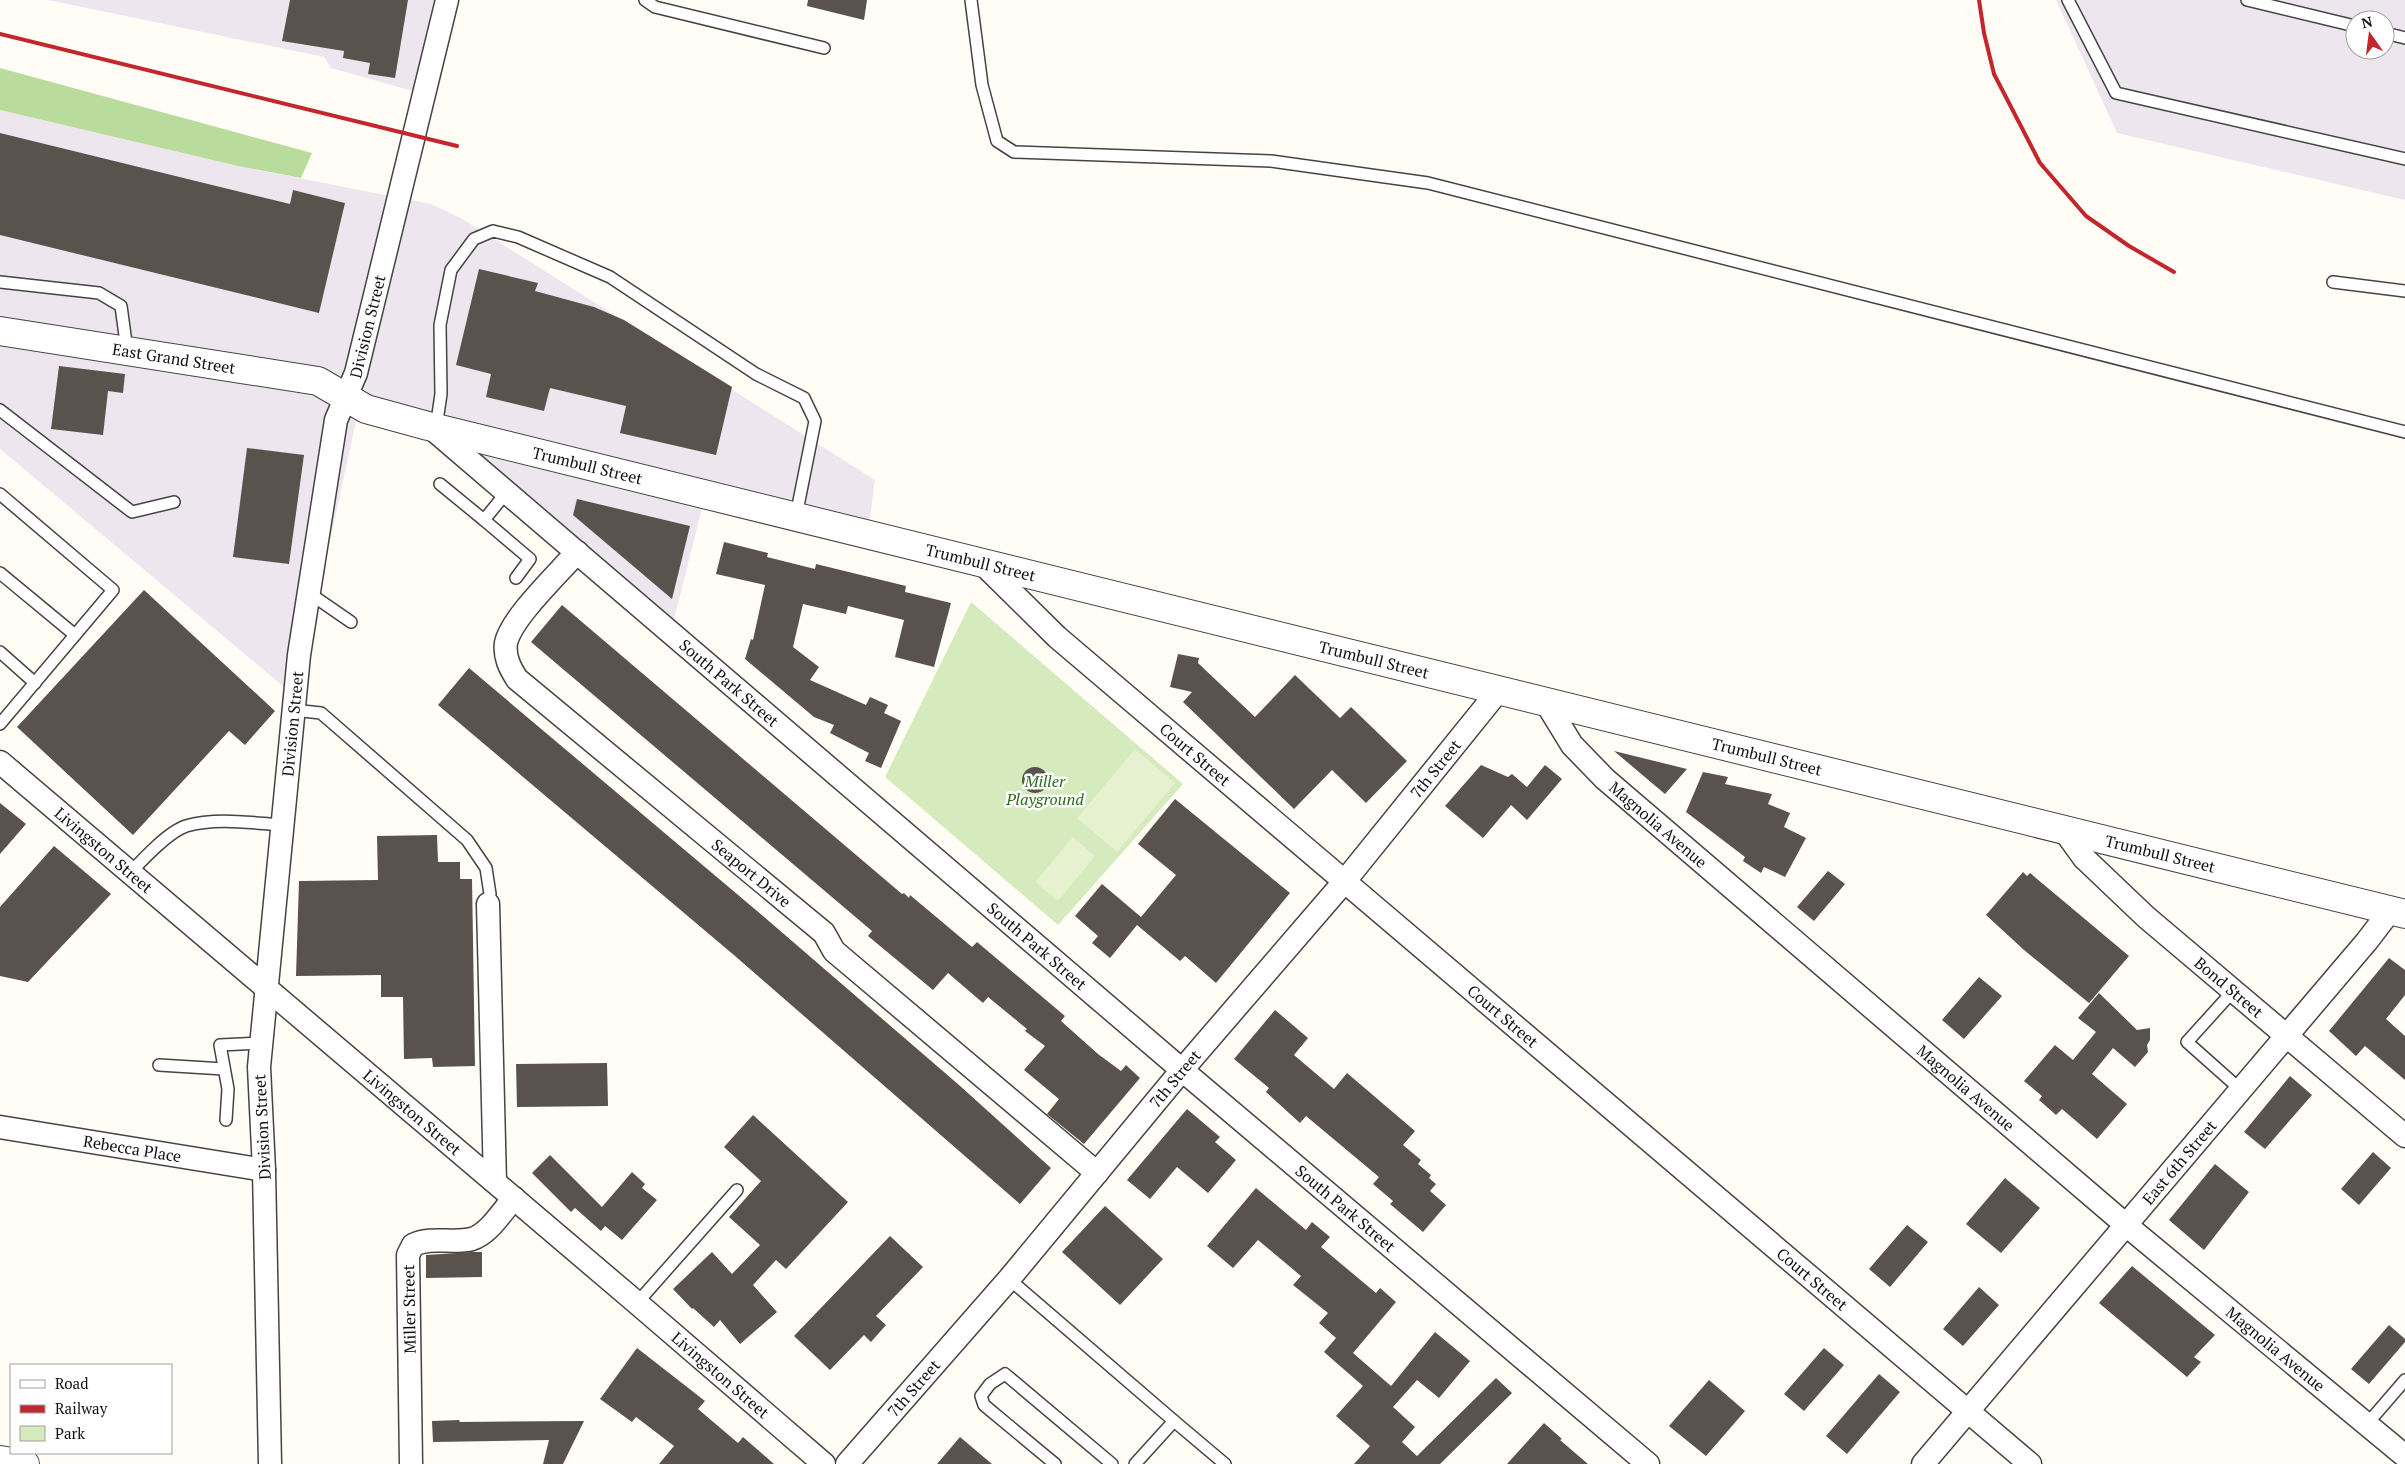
<svg xmlns="http://www.w3.org/2000/svg" width="2405" height="1464" viewBox="0 0 2405 1464" font-family="'PT Serif',serif">
  <style>
    .industrial { fill: #eee6ef; fill-rule: evenodd }
    .green { fill: #d5ebbd }
    .forest { fill: #b9dc9c }
    .pitch { fill: #e6f2cf }
    .building { fill: #5a524d }
    .lines { fill: none; stroke-linecap: round; stroke-linejoin: round }
    .service-casing { stroke: #444; stroke-width: 14 }
    .minor-casing { stroke: #444; stroke-width: 25 }
    .tertiary-casing { stroke: #444; stroke-width: 30 }
    .service { stroke: #fff; stroke-width: 11 }
    .minor { stroke: #fff; stroke-width: 22 }
    .tertiary { stroke: #fff; stroke-width: 28 }
    .rail { stroke: #c4262e; stroke-width: 4 }
    .labels { text-anchor: middle; dominant-baseline: central; stroke-width: 5; stroke-linejoin: round; paint-order: stroke }
    .street-label { font-size: 16px; fill: #111; stroke: #fff }
    .park-label { font-size: 16px; font-style: italic; fill: #2f6b1f; stroke: #fff }
  </style>
  <rect width="100%" height="100%" fill="#fffdf5"/>
  <!-- industrial -->
  <g class="industrial">
    <polygon points="48,0 456,0 434,97 331,68 324,57"/>
    <path d="M2056,0H2405V200L2117,133ZM2355,20H2385V50H2355Z"/>
    <polygon points="0,110 238,166 431,204 461,218 875,480 868,533 706,493 671,631 445,429 360,403 313,619 302,702 0,449"/>
  </g>
  <!-- green -->
  <polygon class="green" points="971,602 1183,784 1058,925 885,777"/>
  <!-- forest -->
  <polygon class="forest" points="0,68 312,153 301,178 238,166 0,110"/>
  <!-- pitch -->
  <g class="pitch">
    <polygon points="1135,749 1175,783 1117,852 1077,818"/>
    <polygon points="1073,837 1095,856 1058,901 1035,882"/>
  </g>
  <!-- building -->
  <g class="building">
    <polygon points="290,0 408,0 395,78 368,74 370,63 343,58 344,51 282,41"/>
    <polygon points="808,0 867,0 864,20 807,6"/>
    <polygon points="0,133 290,204 293,190 345,203 319,313 0,235"/>
    <polygon points="479,269 538,283 535,291 594,307 624,320 732,387 716,455 620,433 626,406 550,388 544,411 486,397 491,374 456,365"/>
    <polygon points="59,366 125,374 123,393 108,391 103,435 51,429"/>
    <polygon points="247,448 304,455 289,564 233,557"/>
    <polygon points="577,499 690,526 672,599 573,515"/>
    <polygon points="724,542 768,553 767,557 815,569 816,564 906,586 905,592 951,603 934,667 895,657 904,620 848,606 846,614 803,604 793,647 819,667 810,680 866,705 870,697 888,705 884,713 901,721 881,768 865,761 869,753 830,733 834,725 814,717 745,659 751,639 753,640 765,585 716,574"/>
    <polygon points="144,590 275,711 245,745 229,731 133,835 17,727"/>
    <polygon points="562,605 902,894 904,893 909,898 910,895 972,947 977,942 1065,1016 1061,1021 1098,1054 1121,1071 1126,1065 1140,1078 1084,1144 1047,1114 1059,1099 1024,1070 1045,1046 1025,1031 1027,1029 988,997 983,1003 948,973 933,990 868,936 872,931 531,642"/>
    <polygon points="1178,654 1199,658 1198,663 1255,717 1295,675 1340,718 1351,707 1407,761 1366,803 1332,770 1294,809 1183,702 1192,692 1170,687"/>
    <polygon points="469,668 763,916 959,1085 1051,1168 1020,1204 735,956 438,705"/>
    <polygon points="1614,751 1687,769 1665,794"/>
    <polygon points="1481,765 1508,777 1512,774 1527,787 1545,765 1562,779 1527,820 1511,805 1483,838 1445,806"/>
    <circle cx="1035" cy="780" r="13"/>
    <polygon points="1703,772 1728,777 1725,784 1772,794 1768,804 1790,813 1784,827 1806,838 1785,877 1764,867 1761,873 1743,861 1745,857 1686,812"/>
    <polygon points="1175,799 1290,893 1216,983 1185,956 1180,961 1137,925 1110,958 1092,943 1098,936 1075,916 1102,884 1141,917 1176,875 1138,844"/>
    <polygon points="0,803 26,824 0,854"/>
    <polygon points="437,835 438,862 460,862 460,879 472,879 475,1066 433,1067 432,1058 404,1059 403,997 381,997 381,975 296,976 299,881 378,880 377,836"/>
    <polygon points="54,846 111,894 28,982 0,976 0,907"/>
    <polygon points="1828,871 1845,884 1814,921 1797,907"/>
    <polygon points="2023,872 2027,876 2030,873 2129,956 2089,1003 2024,950 1986,915"/>
    <polygon points="2389,958 2405,970 2405,995 2386,1019 2405,1036 2405,1080 2365,1046 2356,1056 2329,1031"/>
    <polygon points="1979,977 2002,996 1964,1039 1942,1020"/>
    <polygon points="2099,993 2137,1030 2150,1028 2150,1040 2147,1045 2148,1052 2135,1067 2113,1048 2092,1074 2127,1104 2097,1139 2062,1109 2056,1115 2039,1100 2042,1096 2024,1081 2055,1045 2073,1060 2096,1032 2078,1018"/>
    <polygon points="1275,1010 1308,1038 1294,1055 1334,1089 1347,1073 1415,1131 1403,1145 1421,1160 1418,1164 1431,1175 1429,1178 1436,1184 1430,1191 1446,1205 1423,1232 1390,1204 1393,1201 1373,1184 1379,1177 1306,1116 1300,1123 1266,1092 1269,1088 1234,1059"/>
    <polygon points="607,1063 608,1106 517,1107 516,1064"/>
    <polygon points="2290,1076 2312,1095 2265,1149 2244,1132"/>
    <polygon points="1187,1109 1220,1137 1215,1142 1236,1160 1208,1193 1177,1167 1150,1199 1127,1180"/>
    <polygon points="753,1115 848,1202 786,1269 776,1260 753,1285 777,1312 740,1344 720,1320 714,1327 693,1308 692,1309 673,1289 712,1252 732,1274 760,1245 729,1217 761,1181 724,1147"/>
    <polygon points="2373,1152 2391,1168 2359,1205 2341,1189"/>
    <polygon points="550,1155 602,1207 632,1172 645,1184 642,1188 657,1200 622,1240 605,1226 601,1231 575,1208 571,1212 532,1173"/>
    <polygon points="2215,1164 2249,1192 2204,1250 2169,1220"/>
    <polygon points="2005,1178 2040,1208 2001,1253 1966,1224"/>
    <polygon points="1256,1188 1306,1230 1312,1222 1330,1237 1321,1247 1376,1293 1380,1288 1396,1302 1353,1353 1391,1386 1435,1332 1470,1361 1439,1398 1417,1380 1393,1407 1415,1427 1402,1442 1417,1456 1496,1378 1512,1393 1440,1464 1354,1464 1370,1446 1336,1416 1363,1386 1324,1352 1336,1338 1319,1323 1328,1313 1293,1285 1301,1276 1258,1240 1233,1268 1207,1246"/>
    <polygon points="1105,1206 1163,1259 1120,1305 1062,1252"/>
    <polygon points="1907,1225 1928,1242 1890,1287 1869,1269"/>
    <polygon points="890,1236 923,1267 876,1316 886,1325 871,1342 864,1335 830,1370 794,1336"/>
    <polygon points="472,1252 482,1252 482,1277 426,1278 426,1255"/>
    <polygon points="2132,1266 2215,1335 2194,1357 2201,1362 2187,1377 2099,1303"/>
    <polygon points="1979,1287 1999,1305 1963,1346 1943,1329"/>
    <polygon points="2389,1325 2405,1339 2405,1342 2369,1384 2351,1369"/>
    <polygon points="637,1348 705,1401 698,1409 738,1443 743,1437 774,1464 659,1464 674,1446 636,1417 632,1422 600,1399"/>
    <polygon points="1824,1348 1844,1365 1804,1411 1784,1394"/>
    <polygon points="1879,1374 1900,1392 1847,1454 1826,1436"/>
    <polygon points="1709,1380 1745,1411 1706,1456 1669,1426"/>
    <polygon points="459,1420 460,1422 584,1421 563,1464 543,1464 549,1440 433,1442 432,1421"/>
    <polygon points="1544,1423 1562,1439 1560,1440 1588,1464 1507,1464"/>
    <polygon points="960,1437 992,1464 937,1464"/>
  </g>
  <g class="lines">
    <defs>
      <g id="service">
        <polyline points="645,0 655,7 824,48"/>
        <polyline points="971,0 982,85 997,141 1014,152 1271,161 1428,183 2405,432"/>
        <polyline points="2068,0 2116,93 2405,159"/>
        <polyline points="2247,0 2355,26"/>
        <polyline points="2385,33 2405,38"/>
        <polyline points="0,282 99,293 121,306 127,350"/>
        <polyline points="2333,282 2405,291"/>
        <polyline points="0,410 132,512 174,502"/>
        <polyline points="436,428 441,394 440,325 451,270 474,239 493,231 518,237 610,277 756,374 804,398 815,421 796,516"/>
        <polyline points="440,484 484,520 506,493"/>
        <polyline points="0,494 113,590 0,724"/>
        <polyline points="484,520 530,559 516,578"/>
        <polyline points="0,573 75,635"/>
        <polyline points="309,593 351,622"/>
        <polyline points="0,652 35,683"/>
        <polyline points="293,710 321,713 467,840 486,868 490,894 488,904"/>
        <path d="M130,873C143,859 168,832 186,826C216,817 252,823 282,825"/>
        <polyline points="2234,990 2187,1042 2241,1090"/>
        <polyline points="159,1065 224,1069"/>
        <polyline points="226,1120 228,1089 220,1045 261,1043"/>
        <polyline points="1009,1279 1174,1421 1135,1464"/>
        <polyline points="637,1303 737,1190"/>
        <polyline points="1174,1421 1225,1464"/>
        <polyline points="2367,1424 2405,1380"/>
        <polyline points="1055,1464 984,1405 981,1396 990,1384 1005,1374 1112,1464"/>
      </g>
      <g id="minor">
        <path id="s1" d="M429,426L1182,1070L1648,1464"/>
        <path id="s2" d="M577,552C559,573 511,618 506,643C504,657 510,668 517,679L824,933L834,951L1097,1173"/>
        <path id="s3" d="M981,562L1057,637L2030,1464"/>
        <path id="s4" d="M1545,701L1572,745L1605,779L2126,1225L2405,1456"/>
        <path id="s5" d="M0,762L637,1303L824,1464"/>
        <path id="s6" d="M2063,829L2084,858L2146,917L2405,1136"/>
        <polyline points="488,904 495,1182"/>
        <path id="s7" d="M0,1127L264,1170"/>
        <path id="s8" d="M270,1464L264,1170L259,1067L299,655L336,420L356,373L447,0"/>
        <path d="M411,1464L408,1255L413,1245C432,1236 452,1244 472,1239C489,1234 503,1210 514,1198"/>
        <path id="s9" d="M847,1464L1009,1279L1182,1070L1344,882L1499,690"/>
        <path id="s10" d="M1923,1464L2367,941L2390,911"/>
      </g>
      <g id="tertiary">
        <path id="s11" d="M0,331L318,381L366,409L428,426L2405,914"/>
        <polyline points="0,1460 25,1464"/>
      </g>
    </defs>
    <!-- service casing -->
    <use href="#service" class="service-casing"/>
    <!-- minor casing -->
    <use href="#minor" class="minor-casing"/>
    <!-- tertiary casing -->
    <use href="#tertiary" class="tertiary-casing"/>
    <!-- service -->
    <use href="#service" class="service"/>
    <!-- minor -->
    <use href="#minor" class="minor"/>
    <!-- tertiary -->
    <use href="#tertiary" class="tertiary"/>
    <!-- rail -->
    <g class="rail">
      <polyline points="1979,0 1984,33 1994,74 2040,163 2086,216 2129,246 2174,272"/>
      <polyline points="0,34 457,146"/>
    </g>
  </g>
  <g class="labels">
    <!-- street labels -->
    <g class="street-label">
      <text stroke="none"><textPath href="#s8" startOffset="1148">Division Street</textPath></text>
      <text stroke="none"><textPath href="#s11" startOffset="176">East Grand Street</textPath></text>
      <text stroke="none"><textPath href="#s11" startOffset="606">Trumbull Street</textPath></text>
      <text stroke="none"><textPath href="#s11" startOffset="1011">Trumbull Street</textPath></text>
      <text stroke="none"><textPath href="#s11" startOffset="1416">Trumbull Street</textPath></text>
      <text stroke="none"><textPath href="#s1" startOffset="395">South Park Street</textPath></text>
      <text stroke="none"><textPath href="#s8" startOffset="742">Division Street</textPath></text>
      <text stroke="none"><textPath href="#s3" startOffset="288">Court Street</textPath></text>
      <text stroke="none"><textPath href="#s11" startOffset="1821">Trumbull Street</textPath></text>
      <text stroke="none"><textPath href="#s9" startOffset="911">7th Street</textPath></text>
      <text stroke="none"><textPath href="#s4" startOffset="169">Magnolia Avenue</textPath></text>
      <text stroke="none"><textPath href="#s5" startOffset="136">Livingston Street</textPath></text>
      <text stroke="none"><textPath href="#s11" startOffset="2226">Trumbull Street</textPath></text>
      <text stroke="none"><textPath href="#s2" startOffset="459">Seaport Drive</textPath></text>
      <text stroke="none"><textPath href="#s1" startOffset="800">South Park Street</textPath></text>
      <text stroke="none"><textPath href="#s6" startOffset="230">Bond Street</textPath></text>
      <text stroke="none"><textPath href="#s3" startOffset="692">Court Street</textPath></text>
      <text stroke="none"><textPath href="#s9" startOffset="506">7th Street</textPath></text>
      <text stroke="none"><textPath href="#s4" startOffset="574">Magnolia Avenue</textPath></text>
      <text stroke="none"><textPath href="#s5" startOffset="541">Livingston Street</textPath></text>
      <text transform="translate(262 1127) rotate(-93)">Division Street</text>
      <text stroke="none"><textPath href="#s7" startOffset="134">Rebecca Place</textPath></text>
      <text stroke="none"><textPath href="#s10" startOffset="396">East 6th Street</textPath></text>
      <text stroke="none"><textPath href="#s1" startOffset="1205">South Park Street</textPath></text>
      <text stroke="none"><textPath href="#s3" startOffset="1098">Court Street</textPath></text>
      <text transform="translate(409 1309) rotate(-91)">Miller Street</text>
      <text stroke="none"><textPath href="#s4" startOffset="979">Magnolia Avenue</textPath></text>
      <text stroke="none"><textPath href="#s5" startOffset="946">Livingston Street</textPath></text>
      <text stroke="none"><textPath href="#s9" startOffset="101">7th Street</textPath></text>
    </g>
    <!-- park labels -->
    <g class="park-label">
      <text x="1045" y="781">Miller<tspan x="1045" dy="18">Playground</tspan></text>
    </g>
  </g>
  <!-- legend -->
  <rect x="10" y="1364" width="162" height="90" fill="#ffffff" stroke="#a0a0a0"/>
  <rect x="20" y="1380" width="25" height="8" fill="#ffffff" stroke="#a0a0a0"/>
  <text x="55" y="1389" font-size="15" fill="#111111">Road</text>
  <rect x="20" y="1405" width="25" height="8" fill="#c4262e" stroke="#a0a0a0"/>
  <text x="55" y="1414" font-size="15" fill="#111111">Railway</text>
  <rect x="20" y="1426" width="25" height="15" fill="#d5ebbd" stroke="#a0a0a0"/>
  <text x="55" y="1439" font-size="15" fill="#111111">Park</text>
  <!-- north arrow -->
  <g transform="translate(2370 35) rotate(346)"><circle r="24" fill="#ffffff" stroke="#a0a0a0"/>
  <path d="M0-4L9 19L0 12L-9 19Z" fill="#c4262e"/>
  <text y="-8" font-size="14" font-weight="bold" text-anchor="middle" fill="#111111">N</text>
  </g>
</svg>
